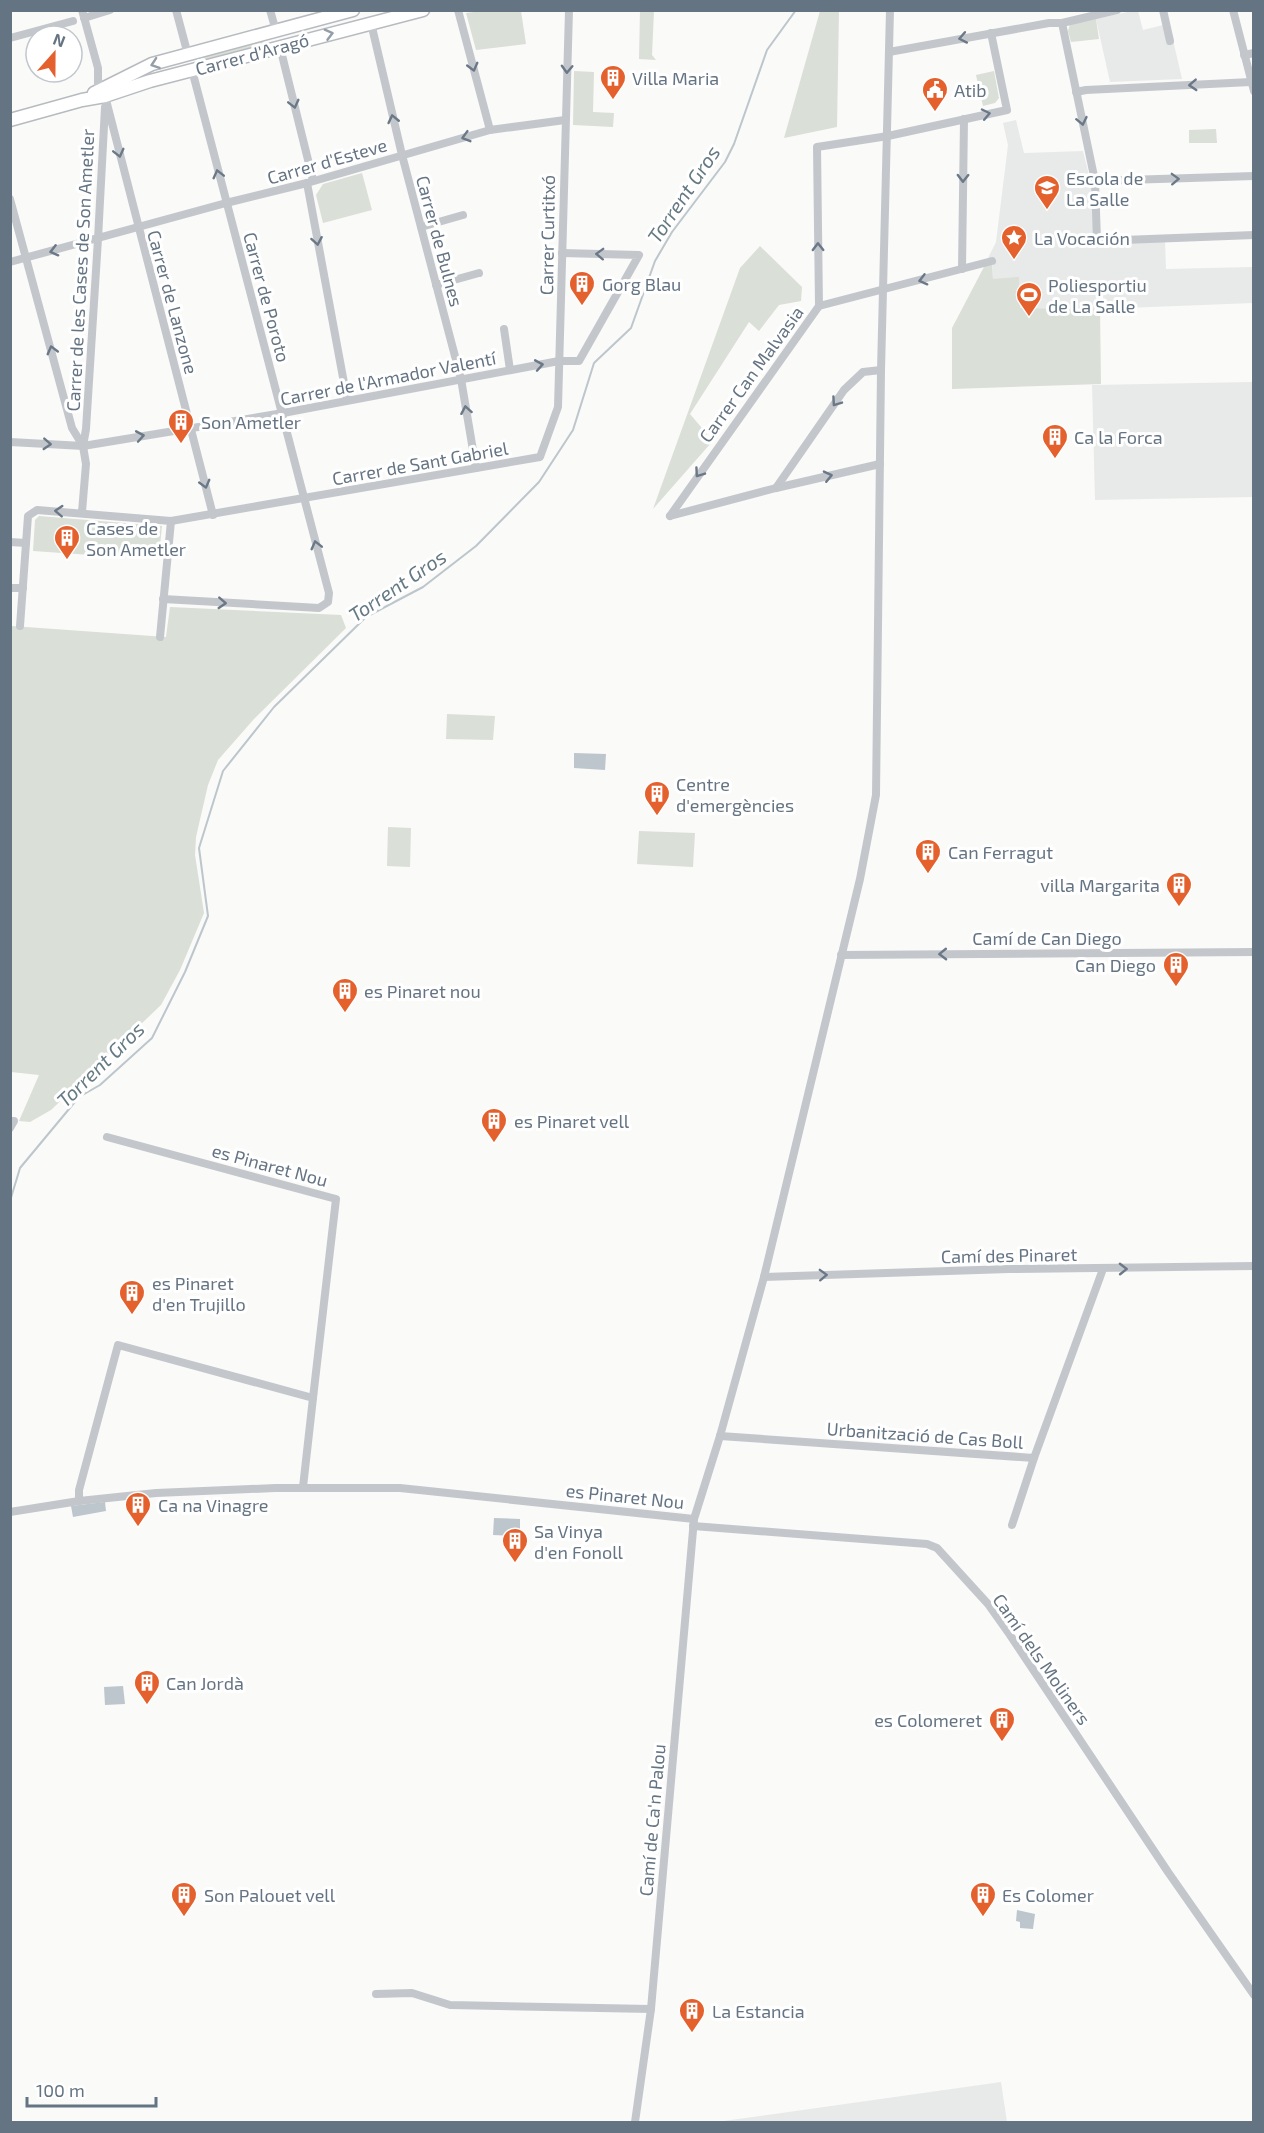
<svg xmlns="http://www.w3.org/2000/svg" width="1264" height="2133" viewBox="0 0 1264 2133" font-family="'Exo 2',sans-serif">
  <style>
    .built { fill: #e8e9e9 }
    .green { fill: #dadfd7 }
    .water { fill: #bcc6cc }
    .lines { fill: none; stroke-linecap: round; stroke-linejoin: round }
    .stream { stroke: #bcc6cc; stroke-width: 2 }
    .primary-casing { stroke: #b7bbc0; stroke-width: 15 }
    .street { stroke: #c3c7cc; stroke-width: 8 }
    .primary { stroke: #fff; stroke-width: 12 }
    .oneway { stroke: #939ea8 }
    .oneway2 { stroke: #6a7887 }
    .labels { text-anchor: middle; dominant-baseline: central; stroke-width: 6; stroke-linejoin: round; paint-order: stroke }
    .street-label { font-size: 18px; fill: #657483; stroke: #fff }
    .poi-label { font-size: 18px; fill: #657483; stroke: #fff; text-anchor: start }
    .water-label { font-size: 20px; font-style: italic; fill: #657a83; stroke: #fff }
  </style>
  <rect width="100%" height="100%" fill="#fafaf8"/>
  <!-- built -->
  <g class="built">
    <polygon points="1132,11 1138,11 1143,30 1163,25 1173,40 1182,79 1110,82 1096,19"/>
    <polygon points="1016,120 1024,153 1083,151 1091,183 1093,184 1095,244 1165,241 1166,269 1253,267 1253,303 1100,309 1020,308 993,279 992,258 988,258 996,242 1008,145 1003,123"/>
    <polygon points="1253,382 1253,497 1095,500 1092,385"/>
    <polygon points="1001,2082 1007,2122 716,2122 760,2116"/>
  </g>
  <!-- green -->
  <g class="green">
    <polygon points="489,10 521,11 526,44 476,50 466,13"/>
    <polygon points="640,11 654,11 652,55 656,60 639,59"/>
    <polygon points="820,11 839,11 837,127 784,138"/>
    <polygon points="1096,19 1099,39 1071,42 1068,31 1070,24"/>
    <polygon points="263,40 264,45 205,61 204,56"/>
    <polygon points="574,71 594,72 593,112 614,113 613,127 573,125"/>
    <polygon points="994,71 999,98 995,103 983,106 976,75"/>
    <polygon points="1216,129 1217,143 1189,143 1189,130"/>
    <polygon points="362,173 372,210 323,223 316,195 323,184"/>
    <polygon points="760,246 802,287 801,301 779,305 759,331 749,322 690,414 707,434 703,439 711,443 653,509 740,268"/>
    <polygon points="992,264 993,279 1019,277 1020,308 1100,309 1101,384 952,389 952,328 985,265"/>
    <polygon points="39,516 162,526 159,556 120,554 120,557 33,551 35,520"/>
    <polygon points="170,607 341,615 346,628 254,719 218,760 208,785 196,837 195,855 204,913 180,970 161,1005 51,1110 30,1122 19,1121 39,1075 11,1072 12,626 166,637"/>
    <polygon points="447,714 495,716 493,740 446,739"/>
    <polygon points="388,827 411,828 410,867 387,866"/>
    <polygon points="639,831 695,833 693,867 637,864"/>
  </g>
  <!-- water -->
  <g class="water">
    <polygon points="574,753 606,754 605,770 574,768"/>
    <polygon points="105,1502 106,1511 73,1517 71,1506"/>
    <polygon points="494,1518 520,1519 520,1536 493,1535"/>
    <polygon points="123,1686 125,1704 105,1705 104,1687"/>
    <polygon points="1017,1910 1035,1914 1033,1929 1020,1928 1020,1922 1016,1921"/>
  </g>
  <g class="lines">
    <!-- stream -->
    <polyline class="stream" points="10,1201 20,1168 79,1097 100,1085 152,1038 185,972 208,916 199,848 223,771 274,707 366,617 423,587 476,546 539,482 573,430 594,363 631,328 655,261 672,232 725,162 734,144 767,50 796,10"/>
    <defs>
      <g id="primary">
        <polyline points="94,93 152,64 353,10"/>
        <polyline points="10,120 82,100 105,96 150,81 423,10"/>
      </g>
    </defs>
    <!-- primary casing -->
    <use href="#primary" class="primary-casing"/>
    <!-- street -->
    <g class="street">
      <polyline points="82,10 98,68 98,91"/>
      <polyline points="176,10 188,55"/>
      <polyline points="270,10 276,31"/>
      <polyline points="458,10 490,130"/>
      <polyline points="1163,10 1170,41"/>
      <polyline points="1233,10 1254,91"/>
      <polyline points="84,18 110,10"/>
      <polyline points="371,23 402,155 461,379 476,468"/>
      <polyline points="1062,23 1095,181 1097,241 1254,235"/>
      <polyline points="10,38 73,21"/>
      <polyline points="280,47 313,180"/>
      <polyline points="889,52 1049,23 1062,23 1117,10"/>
      <polyline points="1244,55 1254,53"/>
      <polyline points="1076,92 1086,90 1251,82"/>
      <polyline points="105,96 213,515"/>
      <polyline points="1095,181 1254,176"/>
      <polyline points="307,183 347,399"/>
      <polyline points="10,199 72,428 83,446 86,464 82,512"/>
      <polyline points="421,227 463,215"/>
      <polyline points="10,262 226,203 307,183 490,130 565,120"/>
      <polyline points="962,269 964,119"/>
      <polyline points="436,285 479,273"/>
      <polyline points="819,306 817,147 888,136 1007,110 991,33"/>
      <polyline points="504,329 510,370"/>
      <polyline points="10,442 83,446 283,413 559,361 579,361 639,255 562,253"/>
      <polyline points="83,446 86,429 98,239 105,107"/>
      <polyline points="776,488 844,390 863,372 881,370"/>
      <polyline points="670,516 819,306 992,261"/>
      <polyline points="670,516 776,488 880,464"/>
      <polyline points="10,542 26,543"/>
      <polyline points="10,588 23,588"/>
      <polyline points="163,599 319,608 328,602 329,593 192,70"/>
      <polyline points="20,626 28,516 37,510 171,521 540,457 558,407 569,10"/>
      <polyline points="160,637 171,521"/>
      <polyline points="841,955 1254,952"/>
      <polyline points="10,1121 14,1121 10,1128"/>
      <polyline points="107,1137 336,1199 313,1398"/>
      <polyline points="764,1277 1009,1269 1254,1266"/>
      <polyline points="720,1436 1034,1458 1103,1269"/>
      <polyline points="79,1501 79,1490 118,1345 313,1398 303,1487"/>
      <polyline points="10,1512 79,1501 156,1493 275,1488 400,1488 694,1519"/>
      <polyline points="1012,1525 1034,1458"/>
      <polyline points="693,1526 927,1544 937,1548 988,1604 1010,1635 1168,1872 1254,1995"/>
      <polyline points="376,1994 412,1993 450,2005 651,2009"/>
      <polyline points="635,2122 651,2009 694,1519 720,1436 764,1277 860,879 876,795 881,370 890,10"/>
    </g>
    <!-- primary -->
    <use href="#primary" class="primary"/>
  </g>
  <!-- one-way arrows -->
  <defs><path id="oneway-chevron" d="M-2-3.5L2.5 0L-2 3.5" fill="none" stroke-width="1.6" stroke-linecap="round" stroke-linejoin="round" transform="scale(1.5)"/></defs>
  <g class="oneway">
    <use href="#oneway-chevron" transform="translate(329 34) rotate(-15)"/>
    <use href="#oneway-chevron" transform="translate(155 64) rotate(161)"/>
  </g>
  <g class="oneway2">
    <use href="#oneway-chevron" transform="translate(963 38) rotate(169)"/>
    <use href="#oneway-chevron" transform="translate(473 67) rotate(75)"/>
    <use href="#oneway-chevron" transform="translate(567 69) rotate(92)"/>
    <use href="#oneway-chevron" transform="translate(1193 85) rotate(177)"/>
    <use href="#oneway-chevron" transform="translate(294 104) rotate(76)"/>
    <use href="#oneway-chevron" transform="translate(986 114) rotate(-12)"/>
    <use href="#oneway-chevron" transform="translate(393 119) rotate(-103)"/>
    <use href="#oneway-chevron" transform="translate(1082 121) rotate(78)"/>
    <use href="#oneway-chevron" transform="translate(466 137) rotate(164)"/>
    <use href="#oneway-chevron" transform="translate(119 153) rotate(76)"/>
    <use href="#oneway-chevron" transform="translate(218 174) rotate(-104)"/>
    <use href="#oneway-chevron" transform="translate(963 178) rotate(91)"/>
    <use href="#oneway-chevron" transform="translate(1175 179) rotate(-2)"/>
    <use href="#oneway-chevron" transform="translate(317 241) rotate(80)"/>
    <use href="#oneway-chevron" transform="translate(818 247) rotate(-91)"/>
    <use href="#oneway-chevron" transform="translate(54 251) rotate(166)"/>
    <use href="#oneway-chevron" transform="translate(600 254) rotate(-178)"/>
    <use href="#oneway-chevron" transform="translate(923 280) rotate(165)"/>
    <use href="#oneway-chevron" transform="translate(52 350) rotate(-105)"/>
    <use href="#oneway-chevron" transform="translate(539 365) rotate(-10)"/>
    <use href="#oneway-chevron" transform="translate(836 402) rotate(125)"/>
    <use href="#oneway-chevron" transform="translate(466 410) rotate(-100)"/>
    <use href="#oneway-chevron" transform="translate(140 436) rotate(-10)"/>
    <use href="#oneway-chevron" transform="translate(47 444) rotate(3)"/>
    <use href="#oneway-chevron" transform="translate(699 473) rotate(125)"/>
    <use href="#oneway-chevron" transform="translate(828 476) rotate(-13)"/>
    <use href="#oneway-chevron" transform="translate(205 484) rotate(75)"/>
    <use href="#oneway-chevron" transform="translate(59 511) rotate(-177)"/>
    <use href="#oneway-chevron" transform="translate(316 545) rotate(-104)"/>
    <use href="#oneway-chevron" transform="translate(222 603) rotate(3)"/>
    <use href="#oneway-chevron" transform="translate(943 954) rotate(179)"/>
    <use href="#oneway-chevron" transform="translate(1123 1269) rotate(-1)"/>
    <use href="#oneway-chevron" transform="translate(823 1275) rotate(-2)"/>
  </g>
  <!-- icons -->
  <defs>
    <symbol id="building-pin" viewBox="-11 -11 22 30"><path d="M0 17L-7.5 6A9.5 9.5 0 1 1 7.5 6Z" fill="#e4612e" stroke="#fff"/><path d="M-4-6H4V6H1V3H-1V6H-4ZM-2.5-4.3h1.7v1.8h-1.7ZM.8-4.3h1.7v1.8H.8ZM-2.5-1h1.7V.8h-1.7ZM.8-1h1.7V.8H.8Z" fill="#fff"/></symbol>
    <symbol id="civic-pin" viewBox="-11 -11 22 30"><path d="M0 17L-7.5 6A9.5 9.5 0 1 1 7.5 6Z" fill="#e4612e" stroke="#fff"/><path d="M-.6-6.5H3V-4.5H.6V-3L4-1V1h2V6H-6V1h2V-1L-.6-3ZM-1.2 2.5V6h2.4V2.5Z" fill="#fff"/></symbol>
    <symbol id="school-pin" viewBox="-11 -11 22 30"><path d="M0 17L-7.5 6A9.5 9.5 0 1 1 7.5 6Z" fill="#e4612e" stroke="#fff"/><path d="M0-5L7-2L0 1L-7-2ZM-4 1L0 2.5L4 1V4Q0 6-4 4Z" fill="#fff"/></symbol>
    <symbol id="sight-pin" viewBox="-11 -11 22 30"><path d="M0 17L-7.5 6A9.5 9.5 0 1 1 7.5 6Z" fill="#e4612e" stroke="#fff"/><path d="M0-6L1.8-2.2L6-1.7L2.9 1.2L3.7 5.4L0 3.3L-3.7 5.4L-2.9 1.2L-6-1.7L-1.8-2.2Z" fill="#fff"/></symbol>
    <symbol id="stadium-pin" viewBox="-11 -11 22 30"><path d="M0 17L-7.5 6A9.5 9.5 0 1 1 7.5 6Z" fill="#e4612e" stroke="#fff"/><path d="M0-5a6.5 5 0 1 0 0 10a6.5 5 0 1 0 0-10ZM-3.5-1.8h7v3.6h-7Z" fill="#fff"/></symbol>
  </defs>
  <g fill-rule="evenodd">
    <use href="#building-pin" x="598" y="63" width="30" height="40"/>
    <use href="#civic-pin" x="920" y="75" width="30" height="40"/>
    <use href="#school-pin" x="1032" y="173" width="30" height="40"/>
    <use href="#sight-pin" x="999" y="223" width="30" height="40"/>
    <use href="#building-pin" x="567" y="269" width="30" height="40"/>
    <use href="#stadium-pin" x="1014" y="280" width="30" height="40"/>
    <use href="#building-pin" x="166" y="407" width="30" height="40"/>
    <use href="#building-pin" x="1040" y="422" width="30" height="40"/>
    <use href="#building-pin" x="52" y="523" width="30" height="40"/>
    <use href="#building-pin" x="642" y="779" width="30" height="40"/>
    <use href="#building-pin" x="913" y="837" width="30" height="40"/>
    <use href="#building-pin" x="1164" y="870" width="30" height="40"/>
    <use href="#building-pin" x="1161" y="950" width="30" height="40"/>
    <use href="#building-pin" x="330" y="976" width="30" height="40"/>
    <use href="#building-pin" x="479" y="1106" width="30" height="40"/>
    <use href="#building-pin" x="117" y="1278" width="30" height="40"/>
    <use href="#building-pin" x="123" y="1490" width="30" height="40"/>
    <use href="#building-pin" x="500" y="1526" width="30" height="40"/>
    <use href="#building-pin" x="132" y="1668" width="30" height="40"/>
    <use href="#building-pin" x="987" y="1705" width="30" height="40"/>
    <use href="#building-pin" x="169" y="1880" width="30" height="40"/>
    <use href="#building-pin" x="968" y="1880" width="30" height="40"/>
    <use href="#building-pin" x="677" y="1996" width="30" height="40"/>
  </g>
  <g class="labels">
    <!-- street labels -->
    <g class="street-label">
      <text transform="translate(252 54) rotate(-15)">Carrer d'Aragó</text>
      <text transform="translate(327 161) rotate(-16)">Carrer d'Esteve</text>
      <text transform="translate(547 235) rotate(-89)">Carrer Curtitxó</text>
      <text transform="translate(440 241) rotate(75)">Carrer de Bulnes</text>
      <text transform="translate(80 270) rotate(-87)">Carrer de les Cases de Son Ametler</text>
      <text transform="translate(267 297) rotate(75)">Carrer de Poroto</text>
      <text transform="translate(173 302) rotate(75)">Carrer de Lanzone</text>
      <text transform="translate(751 374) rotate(-54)">Carrer Can Malvasia</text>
      <text transform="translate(388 378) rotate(-11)">Carrer de l'Armador Valentí</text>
      <text transform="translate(420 463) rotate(-10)">Carrer de Sant Gabriel</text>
      <text x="1047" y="938">Camí de Can Diego</text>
      <text transform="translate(270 1165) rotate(15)">es Pinaret Nou</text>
      <text transform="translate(1009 1255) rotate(-1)">Camí des Pinaret</text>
      <text transform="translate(925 1435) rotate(4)">Urbanització de Cas Boll</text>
      <text transform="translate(625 1496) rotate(6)">es Pinaret Nou</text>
      <text transform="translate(1042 1659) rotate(55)">Camí dels Moliners</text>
      <text transform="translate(652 1820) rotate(-85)">Camí de Ca'n Palou</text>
    </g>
    <!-- poi labels -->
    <g class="poi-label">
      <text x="632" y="78">Villa Maria</text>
      <text x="954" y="90">Atib</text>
      <text x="1066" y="178">Escola de<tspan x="1066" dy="21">La Salle</tspan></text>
      <text x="1034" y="238">La Vocación</text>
      <text x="602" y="284">Gorg Blau</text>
      <text x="1048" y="285">Poliesportiu<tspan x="1048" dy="21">de La Salle</tspan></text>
      <text x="201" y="422">Son Ametler</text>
      <text x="1074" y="437">Ca la Forca</text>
      <text x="86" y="528">Cases de<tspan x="86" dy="21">Son Ametler</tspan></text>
      <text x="676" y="784">Centre<tspan x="676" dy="21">d'emergències</tspan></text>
      <text x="948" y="852">Can Ferragut</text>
      <text x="1160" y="885" text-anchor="end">villa Margarita</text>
      <text x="1156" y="965" text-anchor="end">Can Diego</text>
      <text x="364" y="991">es Pinaret nou</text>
      <text x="514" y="1121">es Pinaret vell</text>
      <text x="152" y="1283">es Pinaret<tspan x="152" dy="21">d'en Trujillo</tspan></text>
      <text x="158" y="1505">Ca na Vinagre</text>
      <text x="534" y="1531">Sa Vinya<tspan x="534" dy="21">d'en Fonoll</tspan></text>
      <text x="166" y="1683">Can Jordà</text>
      <text x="982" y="1720" text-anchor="end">es Colomeret</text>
      <text x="204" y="1895">Son Palouet vell</text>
      <text x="1002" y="1895">Es Colomer</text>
      <text x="712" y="2011">La Estancia</text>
    </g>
    <!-- water labels -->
    <g class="water-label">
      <text transform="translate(683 194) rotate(-56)">Torrent Gros</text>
      <text transform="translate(397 585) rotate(-34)">Torrent Gros</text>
      <text transform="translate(100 1064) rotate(-44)">Torrent Gros</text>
    </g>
  </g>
  <!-- border -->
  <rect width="1264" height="2133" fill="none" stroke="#657483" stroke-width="24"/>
  <!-- north arrow -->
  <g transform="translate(54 54) rotate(21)"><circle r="28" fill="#ffffff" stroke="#c1c7cd" stroke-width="1.5"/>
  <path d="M0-4.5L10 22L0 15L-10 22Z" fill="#e4612e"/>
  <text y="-9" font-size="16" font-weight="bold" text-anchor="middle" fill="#657483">N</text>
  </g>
  <!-- scale -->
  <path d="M27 2097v9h129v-9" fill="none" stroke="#657483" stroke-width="3"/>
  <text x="36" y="2097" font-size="18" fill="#657483" stroke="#ffffff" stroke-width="4.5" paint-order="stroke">100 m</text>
</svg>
